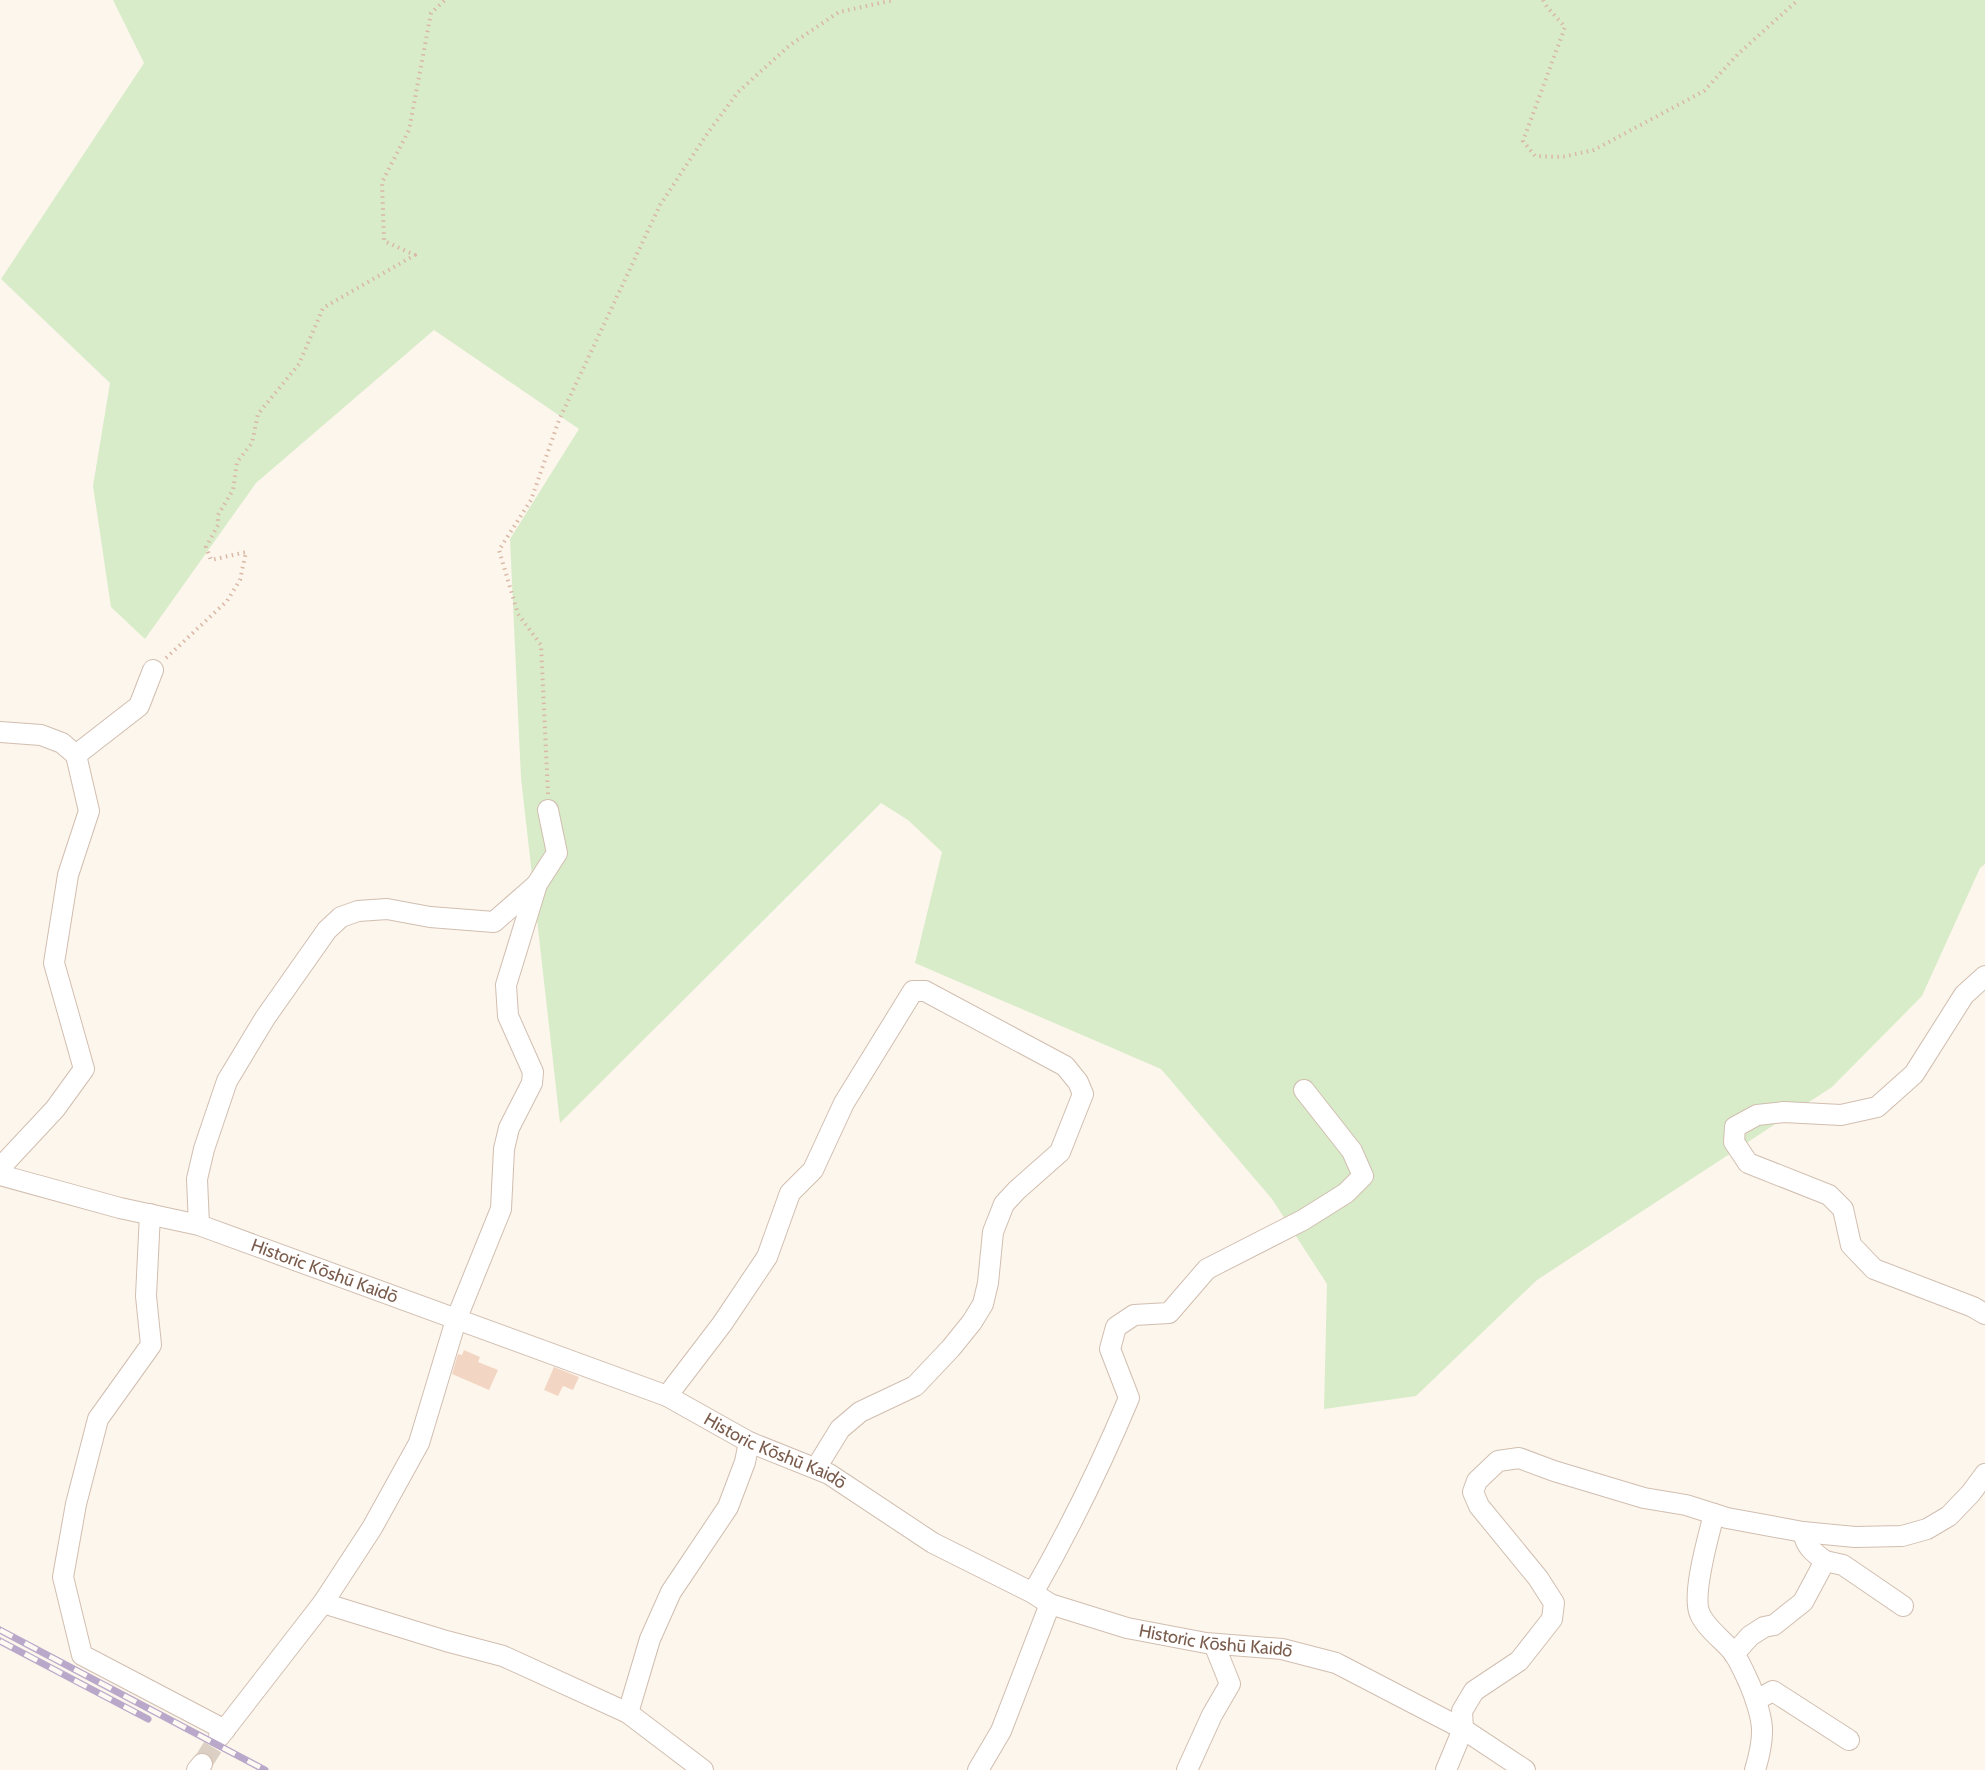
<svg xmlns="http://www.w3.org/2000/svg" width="1985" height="1770" viewBox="0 0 1985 1770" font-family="Cabin,sans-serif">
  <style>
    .green { fill: #d8ecc9 }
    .building { fill: #f3d5c3 }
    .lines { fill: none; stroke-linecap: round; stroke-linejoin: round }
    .street-tunnel { stroke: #dcd0c4; stroke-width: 20; stroke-dasharray: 20 10; stroke-linecap: butt }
    .street-casing { stroke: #d1beb0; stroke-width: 22 }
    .path { stroke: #d9b8a5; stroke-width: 4; stroke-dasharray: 1.5 4.5; stroke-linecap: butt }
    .street { stroke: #fff; stroke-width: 20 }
    .rail-casing { stroke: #b9a8c9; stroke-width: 7 }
    .rail { stroke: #fffaf3; stroke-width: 4.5; stroke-dasharray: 14; stroke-linecap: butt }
    .labels { text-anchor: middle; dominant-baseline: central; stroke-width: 6; stroke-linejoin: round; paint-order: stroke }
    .street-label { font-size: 18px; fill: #7a5c4d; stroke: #fffaf3 }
  </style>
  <rect width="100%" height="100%" fill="#fdf6ec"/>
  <!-- green -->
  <polygon class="green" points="113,0 1985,0 1985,864 1980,868 1922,996 1832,1087 1537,1280 1416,1396 1324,1409 1327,1284 1272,1199 1161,1069 915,963 942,852 908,820 881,803 560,1123 521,778 510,539 579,429 434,330 256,483 145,639 111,607 93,486 110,383 1,279 144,63"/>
  <!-- building -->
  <g class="building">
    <polygon points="464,1350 480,1357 478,1362 498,1370 489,1390 452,1374 458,1354 462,1355"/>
    <polygon points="554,1367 579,1377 573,1390 563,1386 558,1396 544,1390"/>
  </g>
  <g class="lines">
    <!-- street-tunnel -->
    <polyline class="street-tunnel" points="202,1764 219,1737"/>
    <defs>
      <g id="street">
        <polyline points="0,732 41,735 62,743 76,755 89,811 68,875 54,963 84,1069 55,1109 0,1168"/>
        <polyline points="76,755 139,706 153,670"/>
        <polyline points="1985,976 1964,995 1914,1074 1877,1107 1841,1115 1784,1112 1757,1115 1735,1127 1734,1142 1748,1163 1829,1195 1843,1209 1851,1245 1874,1269 1973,1307 1985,1314"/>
        <path id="s1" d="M0,1175L120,1208L199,1225L667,1396L749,1442L829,1474L933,1543L1033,1593L1050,1604L1127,1628L1206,1643L1282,1649L1336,1663L1463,1729L1525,1770"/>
        <polyline points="150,1214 146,1296 151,1345 98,1419 76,1504 63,1577 82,1655 225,1730"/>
        <polyline points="199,1225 197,1179 204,1149 227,1081 265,1018 327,930 341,917 358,911 387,909 430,917 494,922 535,886"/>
        <polyline points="667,1396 722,1324 767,1257 790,1193 813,1170 844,1103 913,991 925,991 1065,1066 1078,1082 1083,1094 1060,1152 1017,1190 1004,1204 993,1232 988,1283 983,1304 972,1322 951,1348 915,1386 860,1412 840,1429 816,1468"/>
        <path d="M1714,1514C1709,1535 1691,1595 1700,1614C1706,1628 1723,1640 1733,1652C1740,1662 1745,1674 1750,1685C1764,1720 1766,1734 1755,1770"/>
        <polyline points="1825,1561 1843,1565 1903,1606"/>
        <path d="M1033,1593C1069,1530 1101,1465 1129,1398L1110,1349L1116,1327L1134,1315L1169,1313L1207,1269L1303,1220L1346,1193L1363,1176L1352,1151L1304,1090"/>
        <polyline points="323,1603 446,1641 503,1656 628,1713 703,1770"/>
        <path d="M1734,1654L1750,1636L1764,1627L1774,1625L1803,1602L1825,1561C1813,1552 1806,1547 1803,1532"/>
        <polyline points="1756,1700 1773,1691 1849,1740"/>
        <polyline points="628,1713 650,1639 671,1592 728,1507 745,1462 749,1442"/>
        <polyline points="219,1737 323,1603 372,1528 419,1443 456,1320 501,1209 504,1149 509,1128 532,1083 533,1072 508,1016 506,985 537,884 557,853 548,810"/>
        <polyline points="197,1770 202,1764"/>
        <polyline points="978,1770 1001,1731 1050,1604"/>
        <polyline points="1187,1770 1212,1715 1230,1684 1214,1644"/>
        <polyline points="1446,1770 1463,1729 1462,1711 1474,1691 1519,1661 1552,1619 1554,1603 1538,1578 1479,1506 1473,1492 1477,1481 1498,1461 1519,1458 1554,1471 1644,1498 1686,1505 1727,1518 1803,1532 1855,1537 1902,1536 1927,1529 1949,1516 1971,1493 1985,1474"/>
      </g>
    </defs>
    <!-- street casing -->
    <use href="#street" class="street-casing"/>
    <!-- path -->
    <g class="path">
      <polyline points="1543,0 1547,7 1565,27 1523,141 1535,156 1562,157 1594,150 1704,91 1738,54 1798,0"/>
      <polyline points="166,658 227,601 240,580 246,552 211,560 206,547 218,525 218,515 233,490 237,462 252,443 258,414 299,364 323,308 415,255 384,241 382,182 409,130 431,13 445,0"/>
      <polyline points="548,794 541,645 518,614 499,550 531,500 559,420 660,205 707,134 738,92 790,45 839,12 894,0"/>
    </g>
    <!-- street -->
    <use href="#street" class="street"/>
    <defs>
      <g id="rail">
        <polyline points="0,1630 265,1770"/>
        <polyline points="0,1641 148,1719"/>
      </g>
    </defs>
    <!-- rail casing -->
    <use href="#rail" class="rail-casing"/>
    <!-- rail -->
    <use href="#rail" class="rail"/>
  </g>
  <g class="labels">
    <!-- street labels -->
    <g class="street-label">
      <text stroke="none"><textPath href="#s1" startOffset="339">Historic Kōshū Kaidō</textPath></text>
      <text stroke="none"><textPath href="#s1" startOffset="825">Historic Kōshū Kaidō</textPath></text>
      <text stroke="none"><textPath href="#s1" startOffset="1311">Historic Kōshū Kaidō</textPath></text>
    </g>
  </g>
</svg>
